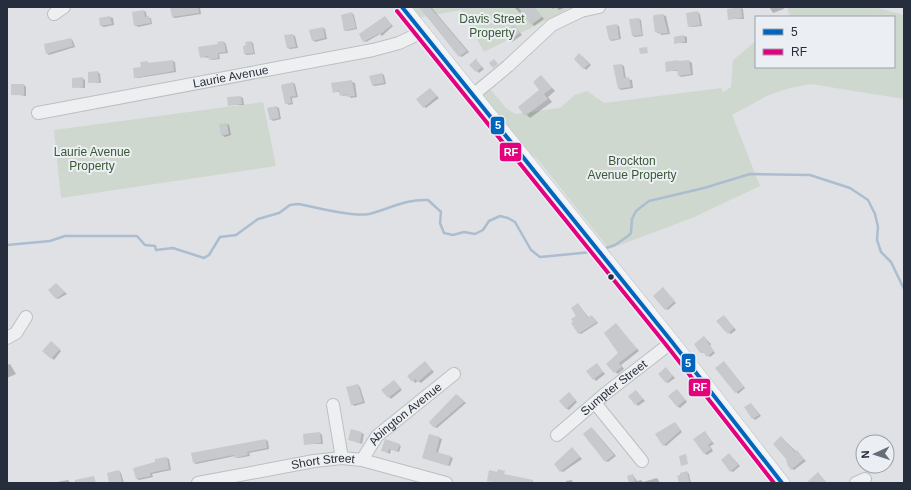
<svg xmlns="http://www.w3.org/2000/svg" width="911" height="490" viewBox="0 0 911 490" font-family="Arial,sans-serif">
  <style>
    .green { fill: #cfd8cf }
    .shadow { fill: #0003 }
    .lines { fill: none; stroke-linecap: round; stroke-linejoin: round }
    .stream { stroke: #acbdd0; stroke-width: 2.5 }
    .building { fill: #c7c9cc }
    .minor-casing { stroke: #bdbfc2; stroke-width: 14 }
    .major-casing { stroke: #bbbec2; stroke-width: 16 }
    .minor { stroke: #eeeff1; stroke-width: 12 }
    .major { stroke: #f3f4f5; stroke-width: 15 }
    .bus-1-casing { stroke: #ebeff4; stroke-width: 7 }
    .bus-2-casing { stroke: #ebeff4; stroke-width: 7 }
    .bus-1 { stroke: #0065bd; stroke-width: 4 }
    .bus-2 { stroke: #e5007d; stroke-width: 4 }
    .bus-dot { fill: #262e3d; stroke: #ebeff4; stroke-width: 1.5 }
    .labels { text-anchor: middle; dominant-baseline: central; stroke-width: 4; stroke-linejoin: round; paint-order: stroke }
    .park-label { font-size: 12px; fill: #3a5933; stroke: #ebeff4 }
    .street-label { font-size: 12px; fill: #262e3d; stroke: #ebeff4 }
    .line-badge { stroke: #ebeff4; stroke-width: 1.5 }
    .badge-label { font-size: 11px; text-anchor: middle; font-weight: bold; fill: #fff }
  </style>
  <rect width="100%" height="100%" fill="#dfe1e4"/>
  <!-- green -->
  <g class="green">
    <polygon points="401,7 572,7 484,52 461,10 417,18"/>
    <polygon points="787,7 874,7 904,15 904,99 811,84 790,88 769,95 732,115 760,186 692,218 609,249 539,161 526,150 481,95 489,88 506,108 515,114 560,108 575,95 587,91 604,103 721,88 723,92 731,87 733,60 756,41 756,67 894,67 894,17 790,17"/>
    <polygon points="263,102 276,166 61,198 54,130"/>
  </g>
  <!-- shadow -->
  <g class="shadow">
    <polygon points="173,7 200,7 201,14 175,18 172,17"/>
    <polygon points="423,7 431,7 469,52 462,57 460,56"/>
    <polygon points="514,7 525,7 525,8 520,13"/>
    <polygon points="551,7 566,7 559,10 556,7 553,9"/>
    <polygon points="769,7 783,7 784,9 773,13"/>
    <polygon points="741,8 743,9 744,19 729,19"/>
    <polygon points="144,11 146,12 147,18 151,18 152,24 138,27 135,25"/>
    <polygon points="537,11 544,19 534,26 524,14"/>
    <polygon points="697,12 700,14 702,26 692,27 689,26"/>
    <polygon points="352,13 354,15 357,29 347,31 345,30"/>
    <polygon points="663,15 666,16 670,34 662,35 656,32"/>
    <polygon points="110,17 113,18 114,25 104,27 101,26"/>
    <polygon points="385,18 393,26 382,36 380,34 366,42 364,41"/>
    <polygon points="639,19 641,20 643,36 635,37 633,36"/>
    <polygon points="616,25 619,26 621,39 612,41 610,40"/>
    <polygon points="514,26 522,35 512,42 504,33"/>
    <polygon points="323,28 325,29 327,39 315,42 313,40"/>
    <polygon points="293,35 295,36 298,48 290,49 288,48"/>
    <polygon points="684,36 687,37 687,43 675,43 675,37"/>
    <polygon points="71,39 73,41 75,47 49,55 47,53"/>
    <polygon points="224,42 226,44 228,53 219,54 220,59 212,60 210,58 201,57"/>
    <polygon points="251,42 253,43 255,54 247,55 245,54"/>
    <polygon points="582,56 591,65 586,70 584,68"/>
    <polygon points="476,60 484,69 479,73 471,65"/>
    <polygon points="173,61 175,62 176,72 138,78 135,77 147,62 150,64"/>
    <polygon points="689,61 692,63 693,75 681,77 679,75 679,71 667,71 680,62"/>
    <polygon points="622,65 624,66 626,79 632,80 633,88 621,90 619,88"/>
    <polygon points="98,72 100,74 101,83 89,82"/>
    <polygon points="382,74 384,75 386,84 375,86 372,85"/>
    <polygon points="541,76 555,91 548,97 552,102 530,118 519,107 541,90"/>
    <polygon points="82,78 85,80 85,88 73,87"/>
    <polygon points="352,82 355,83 357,97 351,98 348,95 343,96 341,92 333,92"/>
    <polygon points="293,83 295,84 298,97 292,98 293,104 289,105 286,103"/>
    <polygon points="24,85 26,87 26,96 12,94"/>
    <polygon points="430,89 439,98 426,108 424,107"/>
    <polygon points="241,97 243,98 244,105 229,105"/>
    <polygon points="277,107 279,108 281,119 273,121 271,119"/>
    <polygon points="227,124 229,125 231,135 225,137 222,135"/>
    <polygon points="56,284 67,294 58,299 56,298"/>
    <polygon points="663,289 676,303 668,310 666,309"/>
    <polygon points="578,304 589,318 592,316 598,323 581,334 579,333 577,317"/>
    <polygon points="724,316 736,330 731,334 724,330 717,321"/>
    <polygon points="616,325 639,351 621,365 624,369 618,374 615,372 619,353"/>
    <polygon points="704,337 711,344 710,346 715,353 710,357 704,352 703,353 700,352"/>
    <polygon points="53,344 61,351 54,360 44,351"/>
    <polygon points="425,362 434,372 421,383 418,381 415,383 410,375"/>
    <polygon points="724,362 745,388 738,394 717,368"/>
    <polygon points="10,364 16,374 7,378 7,365"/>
    <polygon points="597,365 605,374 596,381 594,379"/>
    <polygon points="666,369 675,378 668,383 666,382"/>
    <polygon points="394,381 402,390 391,399 383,390"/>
    <polygon points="358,385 360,387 365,403 354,406 352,404"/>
    <polygon points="636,391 645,401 638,406 629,396"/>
    <polygon points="679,392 687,402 680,408 677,406"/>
    <polygon points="457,395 466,403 437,428 435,427"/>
    <polygon points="571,395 577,402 569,410 566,408"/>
    <polygon points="751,404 761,416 755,420 753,418"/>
    <polygon points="675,423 682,432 666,446 664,445"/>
    <polygon points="592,428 616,456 608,462 606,461"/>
    <polygon points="352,430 364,434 362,444 350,440"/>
    <polygon points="705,432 714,444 710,446 713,451 707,455 704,453"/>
    <polygon points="320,433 322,435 323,444 305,444 304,435"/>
    <polygon points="439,438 442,439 438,453 453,458 450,466 423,458"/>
    <polygon points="783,439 806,461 794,470 792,469"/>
    <polygon points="265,440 268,441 269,449 249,453 250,456 238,458 235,456 196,464 194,463"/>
    <polygon points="399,445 401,446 399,452 391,449 390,454 382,450"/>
    <polygon points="574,450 582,459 563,472 561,471"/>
    <polygon points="729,454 740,466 733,472 731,471"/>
    <polygon points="167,458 169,459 171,470 152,474 153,477 139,480 137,479 156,463"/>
    <polygon points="119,471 121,473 124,483 110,483 108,474"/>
    <polygon points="687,472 689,474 691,483 680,483"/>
    <polygon points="633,475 637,481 641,480 643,482 657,478 660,483 630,483 628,477"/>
    <polygon points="68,480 71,483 57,483 57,482"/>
    <polygon points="566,481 572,480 573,483 566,483"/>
  </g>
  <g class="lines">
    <!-- stream -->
    <g class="stream">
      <path d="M7,245L50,241L65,236H137L145,245L155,246L156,250L173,248L204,258L209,255L220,237L236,235L258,219L279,213L290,205L298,204C316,207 352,217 369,214C390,209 404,199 428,200L441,212L440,223L444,233L453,235L464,232L475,234L483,230L489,221L500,216L508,218L515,222L531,250L540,257L592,252"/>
      <polyline points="603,249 615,245 628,236 631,233 632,219 636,211 649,201 704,188 750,174 810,175 850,188 868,200 875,214 878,227 877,240 881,252 891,262 904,289"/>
    </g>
  </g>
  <!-- building -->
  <g class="building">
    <polygon points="170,7 198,7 199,13 172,17"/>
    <polygon points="419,7 430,7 467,51 459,57"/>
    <polygon points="518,7 535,7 542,17 531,25"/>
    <polygon points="741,7 742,18 728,20 727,9"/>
    <polygon points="144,10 145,17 149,16 151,23 134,26 132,12"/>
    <polygon points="698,11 700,25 688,27 686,13"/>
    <polygon points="352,12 356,28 344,31 341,15"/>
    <polygon points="663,14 668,33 659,34 658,32 655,32 653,18 654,15"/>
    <polygon points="110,16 112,24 100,26 99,18"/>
    <polygon points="385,16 392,25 379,35 378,34 363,42 359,34"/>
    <polygon points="639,18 642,35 632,36 629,19"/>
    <polygon points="617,24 619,39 609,40 606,26"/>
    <polygon points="514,25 520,33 509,41 503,33"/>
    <polygon points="323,27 325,38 312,41 309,30"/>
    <polygon points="293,34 296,47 287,48 284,35"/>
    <polygon points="684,35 685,42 674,44 674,37"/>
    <polygon points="71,38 73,46 46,54 44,44"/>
    <polygon points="224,41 226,52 218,53 218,58 209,60 208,56 200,58 198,47 218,44 217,42"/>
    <polygon points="251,41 254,53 244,54 243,46 246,45 245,42"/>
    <polygon points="647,47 648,53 640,54 639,48"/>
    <polygon points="579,53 589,64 583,69 574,59"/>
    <polygon points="477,58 477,61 482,67 476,72 469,65"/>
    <polygon points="494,59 498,64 493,68 489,63"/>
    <polygon points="173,60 174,71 134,78 133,68 141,67 140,62 148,61 148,63"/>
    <polygon points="678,60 679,61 689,60 691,74 678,76 677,70 666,72 665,62"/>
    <polygon points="622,64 624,78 629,77 631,87 618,89 613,65"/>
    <polygon points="98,71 99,82 88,83 88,72"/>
    <polygon points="382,73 384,83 372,85 369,76"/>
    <polygon points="541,75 552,88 544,94 548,99 525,116 518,107 539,90 533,82"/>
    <polygon points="83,77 83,87 72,88 72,78"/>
    <polygon points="352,80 355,96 347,97 347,94 340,96 339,91 333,93 331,83"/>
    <polygon points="293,82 296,96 290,97 292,103 285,104 281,85"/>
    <rect x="11" y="84" width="13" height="11"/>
    <polygon points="430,88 437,96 423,108 416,99"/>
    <polygon points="241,96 242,104 228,106 227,97"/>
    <polygon points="277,106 279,118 270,120 267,108"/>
    <polygon points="227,123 229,134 221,136 219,124"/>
    <polygon points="56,283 65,292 56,299 48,290"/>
    <polygon points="663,287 675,301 665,310 653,296"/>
    <polygon points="578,303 588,318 591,315 597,322 578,334 571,323 573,322 571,319 576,316 571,308"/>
    <polygon points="724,315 734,328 728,334 716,321"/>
    <polygon points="616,323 637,349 619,363 622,367 614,373 606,364 618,353 604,333"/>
    <polygon points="704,336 714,351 707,357 702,351 700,353 694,344"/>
    <polygon points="51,341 60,349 51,359 42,351"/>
    <polygon points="425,361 432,370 418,382 415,379 412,382 407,376"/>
    <polygon points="724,361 744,387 735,393 715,368"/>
    <polygon points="597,363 603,372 593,380 586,371"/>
    <polygon points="666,367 673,376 666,383 658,374"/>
    <polygon points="394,380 401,388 388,398 381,390"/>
    <polygon points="358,384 363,402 351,405 346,387"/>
    <polygon points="677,389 685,400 677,407 668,396"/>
    <polygon points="636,390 643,399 635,405 628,396"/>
    <polygon points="569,392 576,400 566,409 559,401"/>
    <polygon points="456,394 464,402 434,428 429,422"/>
    <polygon points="751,403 759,415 752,419 744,407"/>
    <polygon points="675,422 681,430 663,446 655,434"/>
    <polygon points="591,427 614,455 605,462 583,434"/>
    <polygon points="351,429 362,432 360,443 348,440"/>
    <polygon points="705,431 712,442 708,445 711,449 704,454 693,439"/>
    <polygon points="320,432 321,443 304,445 303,434"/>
    <polygon points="429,434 440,437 436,452 451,456 448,466 422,458"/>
    <polygon points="781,436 795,452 797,450 804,459 791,470 787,464 786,459 773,444"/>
    <polygon points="266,439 267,448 247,452 248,455 235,458 234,455 193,463 191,453"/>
    <polygon points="385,439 400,444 397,452 389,449 388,453 381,451"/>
    <polygon points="572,447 580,457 560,472 554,464"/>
    <polygon points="729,453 738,465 730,472 721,460"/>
    <polygon points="686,454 688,464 681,466 679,456"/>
    <polygon points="167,457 169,469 150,473 151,476 136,479 133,468 155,462 155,459"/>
    <polygon points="498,469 505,471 504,474 533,480 533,483 498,483 487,481 489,470 497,472"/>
    <polygon points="119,470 122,482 109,483 107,473"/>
    <polygon points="687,471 690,483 679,483 677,476 680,475 680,473"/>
    <polygon points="818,472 827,483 806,483"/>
    <polygon points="633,474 635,481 629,483 627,476"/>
    <polygon points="94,476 96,483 75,483 75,480"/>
  </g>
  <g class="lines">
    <defs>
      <g id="minor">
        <polyline points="54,14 64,7"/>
        <polyline points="473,95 508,66 552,25 581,11 599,7"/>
        <path id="s1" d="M38,113L373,50L399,43L422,32"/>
        <polyline points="7,338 16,333 26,317"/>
        <polyline points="595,403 642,461"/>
        <polyline points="333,405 342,458"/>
        <path id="s2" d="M557,435L606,393L672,342"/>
        <path id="s3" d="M362,460L377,436L454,374"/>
        <path id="s4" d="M198,483L314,461L342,458L362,460L446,483"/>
        <polyline points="856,483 865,479"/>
      </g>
      <polyline id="major" points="402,7 672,342 782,483"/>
    </defs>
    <!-- minor casing -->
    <use href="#minor" class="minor-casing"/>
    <!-- major casing -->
    <use href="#major" class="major-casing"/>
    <!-- minor -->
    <use href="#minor" class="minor"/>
    <!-- major -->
    <use href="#major" class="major"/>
    <defs>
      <polyline id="bus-1" points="402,7 672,342 782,483"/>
      <polyline id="bus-2" points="397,11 667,346 774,483"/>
    </defs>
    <!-- bus-1 casing -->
    <use href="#bus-1" class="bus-1-casing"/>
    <!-- bus-2 casing -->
    <use href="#bus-2" class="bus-2-casing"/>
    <!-- bus-1 -->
    <use href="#bus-1" class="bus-1"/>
    <!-- bus-2 -->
    <use href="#bus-2" class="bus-2"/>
  </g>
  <!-- markers -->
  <circle class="bus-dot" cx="611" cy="277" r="3.5"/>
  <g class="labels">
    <!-- park labels -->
    <g class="park-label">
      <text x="492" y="19">Davis Street<tspan x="492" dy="14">Property</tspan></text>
      <text x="92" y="152">Laurie Avenue<tspan x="92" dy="14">Property</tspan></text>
      <text x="632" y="161">Brockton<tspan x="632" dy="14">Avenue Property</tspan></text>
    </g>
    <!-- street labels -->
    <g class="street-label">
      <text stroke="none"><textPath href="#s1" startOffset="196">Laurie Avenue</textPath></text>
      <text stroke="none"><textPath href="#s2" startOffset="74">Sumpter Street</textPath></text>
      <text stroke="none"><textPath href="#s3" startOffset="64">Abington Avenue</textPath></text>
      <text stroke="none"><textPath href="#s4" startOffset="127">Short Street</textPath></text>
    </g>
  </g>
  <g class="line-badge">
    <rect x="490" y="116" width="15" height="19" rx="4" fill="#0065bd"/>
    <rect x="499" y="142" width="23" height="20" rx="4" fill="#e5007d"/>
    <rect x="681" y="353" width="15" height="20" rx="4" fill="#0065bd"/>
    <rect x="688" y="378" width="23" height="19" rx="4" fill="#e5007d"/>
  </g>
  <g class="badge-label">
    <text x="498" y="129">5</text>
    <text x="511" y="156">RF</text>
    <text x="688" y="367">5</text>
    <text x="700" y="391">RF</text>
  </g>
  <!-- border -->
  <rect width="911" height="490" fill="none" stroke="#262e3d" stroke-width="16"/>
  <!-- legend -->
  <rect x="755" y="16" width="140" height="52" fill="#ebeff4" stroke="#9ca2ab"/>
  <rect x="763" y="29" width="20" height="6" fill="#0065bd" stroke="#9ca2ab"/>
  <text x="791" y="36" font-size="12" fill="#262e3d">5</text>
  <rect x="763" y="49" width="20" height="6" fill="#e5007d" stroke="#9ca2ab"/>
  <text x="791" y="56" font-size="12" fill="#262e3d">RF</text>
  <!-- north arrow -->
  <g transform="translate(875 454) rotate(267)"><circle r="19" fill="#ebeff4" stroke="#9ca2ab"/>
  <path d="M0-3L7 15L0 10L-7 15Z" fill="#676d77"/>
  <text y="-6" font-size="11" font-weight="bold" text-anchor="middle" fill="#262e3d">N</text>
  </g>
</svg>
